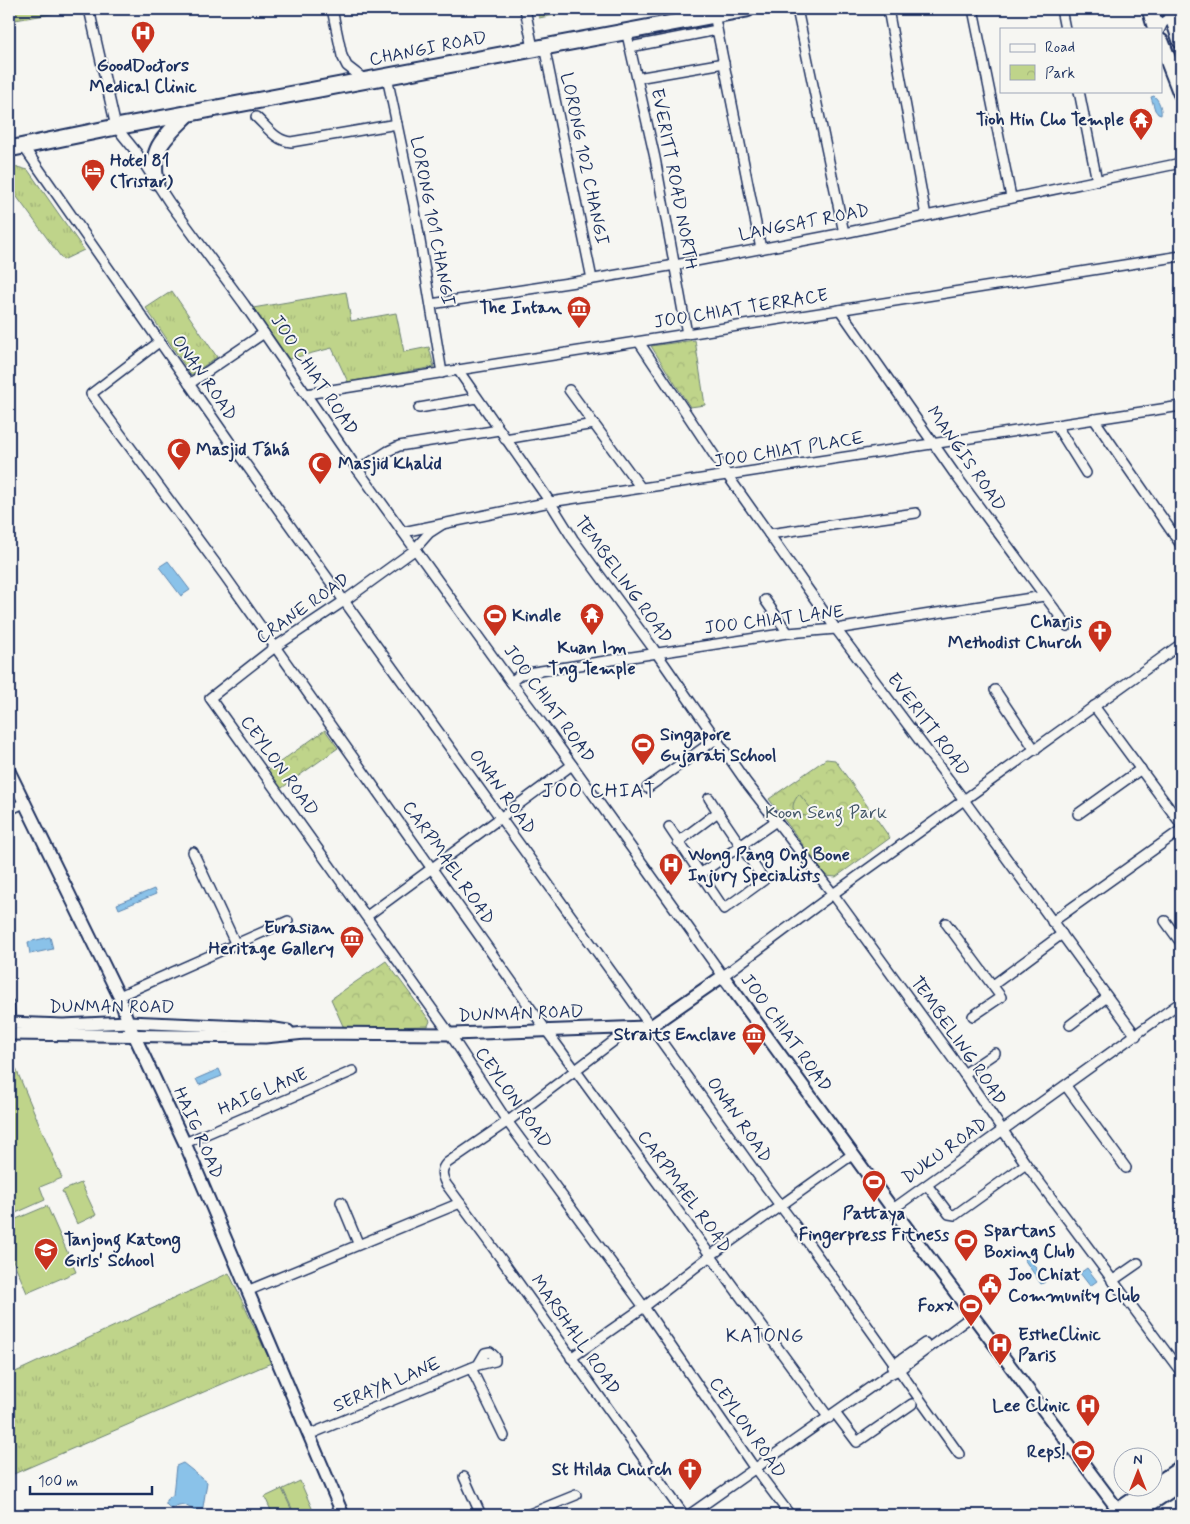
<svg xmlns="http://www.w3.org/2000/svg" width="1190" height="1524" viewBox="0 0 1190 1524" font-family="Mynerve,sans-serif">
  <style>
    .grass { fill: url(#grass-tufts); stroke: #6d8274 }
    .park { fill: url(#park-crowns); stroke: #6d8274 }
    .pitch { fill: #bfd48a; stroke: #6d8274 }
    .water { fill: #8ac2e9; stroke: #5e87b1 }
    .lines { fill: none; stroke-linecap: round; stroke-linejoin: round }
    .minor-casing { stroke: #1b2f5e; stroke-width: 12 }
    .tertiary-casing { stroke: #1b2f5e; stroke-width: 15 }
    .secondary-casing { stroke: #1b2f5e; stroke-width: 18 }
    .primary-casing { stroke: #1b2f5e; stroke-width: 19 }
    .trunk-casing { stroke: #1b2f5e; stroke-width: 19 }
    .minor { stroke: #f6f6f2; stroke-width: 9 }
    .tertiary { stroke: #f6f6f2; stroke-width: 11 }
    .secondary { stroke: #f6f6f2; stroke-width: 14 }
    .primary { stroke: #f6f6f2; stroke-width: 15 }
    .trunk { stroke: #f6f6f2; stroke-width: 15 }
    .labels { text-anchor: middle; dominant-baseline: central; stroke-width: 4; stroke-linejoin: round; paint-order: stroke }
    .street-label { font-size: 18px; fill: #1b2f5e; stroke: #f6f6f2 }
    .poi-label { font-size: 18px; font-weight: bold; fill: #1b2f5e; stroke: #f6f6f2; text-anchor: start }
    .park-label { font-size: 18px; fill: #445869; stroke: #f6f6f2 }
    .neighbourhood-label { font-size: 19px; letter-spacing: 1px; fill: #1b2f5e; stroke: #f6f6f2 }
    .quarter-label { font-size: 20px; letter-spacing: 1px; fill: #1b2f5e; stroke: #f6f6f2 }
  </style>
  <defs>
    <pattern id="grass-tufts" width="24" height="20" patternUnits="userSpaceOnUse" patternTransform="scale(1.25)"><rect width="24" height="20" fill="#bfd48a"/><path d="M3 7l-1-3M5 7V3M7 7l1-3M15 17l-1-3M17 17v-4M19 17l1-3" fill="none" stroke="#a4b67a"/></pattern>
    <pattern id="park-crowns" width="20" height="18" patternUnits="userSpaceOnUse" patternTransform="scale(1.25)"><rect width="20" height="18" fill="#bfd48a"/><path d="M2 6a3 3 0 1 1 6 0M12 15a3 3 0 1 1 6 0" fill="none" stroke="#a4b67a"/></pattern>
  </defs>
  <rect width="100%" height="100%" fill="#f6f6f2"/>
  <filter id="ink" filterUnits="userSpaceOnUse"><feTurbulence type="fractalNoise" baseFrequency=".02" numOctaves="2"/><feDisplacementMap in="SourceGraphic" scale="10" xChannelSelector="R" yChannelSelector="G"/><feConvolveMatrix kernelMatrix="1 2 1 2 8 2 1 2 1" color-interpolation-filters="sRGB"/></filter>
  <g filter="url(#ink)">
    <!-- grass -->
    <g class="grass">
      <polygon points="9,9 81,9 9,21"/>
      <polygon points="17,167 28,170 84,250 63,260 9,186 9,168"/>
      <polygon points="172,291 217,357 191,375 146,308"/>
      <polygon points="346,292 351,321 396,313 404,352 429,347 434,367 348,382 332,348 289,359 253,308"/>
      <polygon points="229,1273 271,1363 9,1476 9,1375"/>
    </g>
    <!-- park -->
    <g class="park">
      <polygon points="695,340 705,405 690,407 651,346"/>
      <polygon points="325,730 338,748 279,790 266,772"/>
      <polygon points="826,759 835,760 890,838 836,877 826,876 769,799"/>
      <polygon points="386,961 430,1021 428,1026 350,1028 343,1026 331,999"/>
    </g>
    <!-- pitch -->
    <g class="pitch">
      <polygon points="537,9 585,9 539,18"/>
      <path d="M799,794L814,812L811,817C794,814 787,810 799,794Z"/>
      <polygon points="9,1057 11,1057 62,1178 40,1187 45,1200 9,1216"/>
      <polygon points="81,1183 96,1215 77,1224 62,1191"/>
      <polygon points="47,1206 76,1272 27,1293 9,1251 9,1222"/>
      <polygon points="300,1481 315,1515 295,1515 283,1489"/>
      <polygon points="282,1489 294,1515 273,1515 265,1497"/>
    </g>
    <!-- water -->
    <g class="water">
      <path d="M1154,96C1159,100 1162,109 1161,115L1158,114L1155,110L1151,97Z"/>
      <polygon points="168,561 190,590 181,596 159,567"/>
      <polygon points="154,889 156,894 119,909 117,904"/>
      <polygon points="50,937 53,949 30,954 28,942"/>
      <polygon points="219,1069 222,1076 199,1085 196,1079"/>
      <polygon points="1028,1256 1045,1282 1041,1284 1024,1259"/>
      <polygon points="1087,1268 1097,1281 1090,1286 1080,1273"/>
      <path d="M183,1463L207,1482L202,1513C187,1511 187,1498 171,1509L166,1504V1500L173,1495L176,1466Z"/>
    </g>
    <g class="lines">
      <defs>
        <g id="minor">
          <polyline points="89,9 116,127 137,153 169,202 244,304 358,470 511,682 550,734 723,976 833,894 1181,644"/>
          <polyline points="332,9 342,56 347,66 365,80"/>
          <polyline points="525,9 533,48"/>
          <polyline points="797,9 844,233"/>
          <polyline points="888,9 926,216"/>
          <polyline points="973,9 1011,197"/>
          <polyline points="1061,9 1065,29"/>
          <polyline points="714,14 761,249"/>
          <path d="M1160,29C1163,18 1172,18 1181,16"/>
          <polyline points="626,30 655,158 687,334"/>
          <polyline points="544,46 592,279"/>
          <polyline points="630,47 717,30"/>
          <polyline points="387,77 414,205 442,373"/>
          <polyline points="637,78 724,63"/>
          <polyline points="1079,91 1097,181"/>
          <path d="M256,117C267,127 276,141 291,142L397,124"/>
          <polyline points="23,146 229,441 767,1188 804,1237 959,1454"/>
          <polyline points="431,304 588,280 675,265 844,233 1181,163"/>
          <polyline points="840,310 954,473 1067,626"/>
          <polyline points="159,342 91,394 225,576 546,1030 829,1418"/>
          <polyline points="639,342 728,476 836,629 964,800 1136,1036"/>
          <polyline points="458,370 550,502 573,539 653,648 746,782 833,894 964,1074 1026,1164 1181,1372"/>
          <polyline points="189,384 264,333"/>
          <polyline points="569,390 641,488"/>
          <polyline points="306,394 1181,256"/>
          <polyline points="419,408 477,398"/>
          <polyline points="1094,419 1181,545"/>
          <polyline points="1056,425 1086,473"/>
          <polyline points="505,439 594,424"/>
          <polyline points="358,470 388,451 399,446 499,430"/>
          <polyline points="443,524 429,533 413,551 344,601 275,647 210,698 450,1034 507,1121 644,1307 751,1463 790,1515"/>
          <polyline points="403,532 550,502 1181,406"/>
          <polyline points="769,534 916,513"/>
          <polyline points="765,600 788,633"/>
          <polyline points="511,682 521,674 788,633 836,629 1044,596"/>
          <polyline points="995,690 1035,750"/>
          <polyline points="1094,706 1181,824"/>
          <polyline points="647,788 716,739"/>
          <polyline points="709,798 718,812"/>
          <polyline points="9,810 24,803"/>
          <polyline points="1078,814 1141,769"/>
          <polyline points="669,827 724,909 764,880 718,812 678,842"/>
          <polyline points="193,852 236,945"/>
          <polyline points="700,874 776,821"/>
          <polyline points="367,916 572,765"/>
          <polyline points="1165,921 1181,943"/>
          <polyline points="1052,922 1181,830"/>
          <polyline points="946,923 1001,997 973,1016"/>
          <polyline points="993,985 1062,934"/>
          <polyline points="119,996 288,921"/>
          <polyline points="9,1004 10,1023"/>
          <polyline points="1070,1025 1107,997"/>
          <path d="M631,1028L511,1119L447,1163C440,1170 442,1176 446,1184L502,1260L684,1515"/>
          <polyline points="964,1074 995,1053"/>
          <polyline points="1066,1086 1126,1168"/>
          <polyline points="185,1143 353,1071"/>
          <polyline points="927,1185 949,1214 955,1215 1026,1164"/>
          <polyline points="341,1202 358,1243"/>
          <polyline points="893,1209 1181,1002"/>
          <polyline points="1112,1281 1138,1263"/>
          <polyline points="247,1291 460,1203"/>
          <polyline points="571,1358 644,1307 710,1256 853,1154"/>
          <polyline points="471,1368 504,1436"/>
          <polyline points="892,1368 895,1364 925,1343"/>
          <polyline points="835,1413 857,1442 912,1404"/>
          <polyline points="308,1435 478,1365 495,1361 495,1357 490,1352 485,1353 478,1365"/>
          <polyline points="464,1477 481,1515"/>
          <polyline points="527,1515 576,1495"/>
          <polyline points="689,1515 888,1375 899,1370 973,1315"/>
        </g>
        <g id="tertiary">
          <polyline points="9,771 119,996 128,1022 187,1148 343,1515"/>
          <polyline points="9,1023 63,1025 128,1022 269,1028 288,1031"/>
          <polyline points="9,1034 265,1037 305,1033 453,1034 646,1027 651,1026 723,976 889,1204 1122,1515"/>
        </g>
        <g id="secondary">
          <polyline points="1111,1515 1181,1468"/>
          <polyline points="1133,1515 1181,1483"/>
        </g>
        <g id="primary">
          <polyline points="9,149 116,127 747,9"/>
          <path d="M156,181C149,148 166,136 188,114"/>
        </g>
        <g id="trunk">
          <polyline points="1150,9 1156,29"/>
          <polyline points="1170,9 1181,41"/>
          <polyline points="1161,42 1181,93"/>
        </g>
      </defs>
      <!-- minor casing -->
      <use href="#minor" class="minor-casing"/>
      <!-- tertiary casing -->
      <use href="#tertiary" class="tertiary-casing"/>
      <!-- secondary casing -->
      <use href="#secondary" class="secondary-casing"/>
      <!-- primary casing -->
      <use href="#primary" class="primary-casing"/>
      <!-- trunk casing -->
      <use href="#trunk" class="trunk-casing"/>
      <!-- minor -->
      <use href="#minor" class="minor"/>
      <!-- tertiary -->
      <use href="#tertiary" class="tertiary"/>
      <!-- secondary -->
      <use href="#secondary" class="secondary"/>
      <!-- primary -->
      <use href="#primary" class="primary"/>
      <!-- trunk -->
      <use href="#trunk" class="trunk"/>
    </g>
  </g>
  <!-- icons -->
  <defs>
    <symbol id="hospital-pin" viewBox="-11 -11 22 30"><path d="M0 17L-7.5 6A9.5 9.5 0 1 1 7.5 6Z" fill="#c8321e" stroke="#f6f6f2"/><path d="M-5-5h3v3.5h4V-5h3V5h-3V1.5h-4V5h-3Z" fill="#fff"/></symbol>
    <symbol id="temple-pin" viewBox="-11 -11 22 30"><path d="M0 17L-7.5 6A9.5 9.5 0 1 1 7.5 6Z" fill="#c8321e" stroke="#f6f6f2"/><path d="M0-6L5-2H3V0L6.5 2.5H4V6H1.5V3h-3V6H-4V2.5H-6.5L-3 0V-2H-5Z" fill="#fff"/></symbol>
    <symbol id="hotel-pin" viewBox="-11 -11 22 30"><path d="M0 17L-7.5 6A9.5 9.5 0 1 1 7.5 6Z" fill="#c8321e" stroke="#f6f6f2"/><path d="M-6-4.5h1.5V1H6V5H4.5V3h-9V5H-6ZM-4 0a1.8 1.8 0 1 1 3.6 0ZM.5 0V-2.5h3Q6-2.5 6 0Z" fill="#fff"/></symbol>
    <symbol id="museum-pin" viewBox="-11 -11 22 30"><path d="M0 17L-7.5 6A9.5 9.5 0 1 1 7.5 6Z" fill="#c8321e" stroke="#f6f6f2"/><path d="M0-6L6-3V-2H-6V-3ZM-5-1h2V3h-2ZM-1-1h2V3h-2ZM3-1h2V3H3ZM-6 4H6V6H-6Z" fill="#fff"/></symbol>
    <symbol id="mosque-pin" viewBox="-11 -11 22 30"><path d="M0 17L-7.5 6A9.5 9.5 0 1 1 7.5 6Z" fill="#c8321e" stroke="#f6f6f2"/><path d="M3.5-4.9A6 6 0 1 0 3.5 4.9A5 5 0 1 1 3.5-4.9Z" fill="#fff"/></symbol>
    <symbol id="stadium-pin" viewBox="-11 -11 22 30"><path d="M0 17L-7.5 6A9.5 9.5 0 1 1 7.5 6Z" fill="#c8321e" stroke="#f6f6f2"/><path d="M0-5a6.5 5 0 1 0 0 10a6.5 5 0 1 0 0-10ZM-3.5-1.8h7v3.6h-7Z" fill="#fff"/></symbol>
    <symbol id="church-pin" viewBox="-11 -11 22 30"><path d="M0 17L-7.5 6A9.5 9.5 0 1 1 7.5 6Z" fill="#c8321e" stroke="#f6f6f2"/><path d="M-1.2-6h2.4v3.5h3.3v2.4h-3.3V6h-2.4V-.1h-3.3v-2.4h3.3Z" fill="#fff"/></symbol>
    <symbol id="school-pin" viewBox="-11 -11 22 30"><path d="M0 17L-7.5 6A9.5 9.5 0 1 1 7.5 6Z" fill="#c8321e" stroke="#f6f6f2"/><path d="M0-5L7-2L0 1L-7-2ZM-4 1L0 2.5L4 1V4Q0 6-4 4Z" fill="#fff"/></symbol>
    <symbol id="civic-pin" viewBox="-11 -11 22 30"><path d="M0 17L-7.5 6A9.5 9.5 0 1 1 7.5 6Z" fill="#c8321e" stroke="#f6f6f2"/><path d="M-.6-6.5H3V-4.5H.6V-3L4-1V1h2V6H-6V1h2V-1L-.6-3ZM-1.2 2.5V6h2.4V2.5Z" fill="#fff"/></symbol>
  </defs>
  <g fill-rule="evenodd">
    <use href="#hospital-pin" x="129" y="19" width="28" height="38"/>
    <use href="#temple-pin" x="1127" y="106" width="28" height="38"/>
    <use href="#hotel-pin" x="79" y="157" width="28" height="38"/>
    <use href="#museum-pin" x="565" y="294" width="28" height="38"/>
    <use href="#mosque-pin" x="165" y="436" width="28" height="38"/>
    <use href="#mosque-pin" x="306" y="450" width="28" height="38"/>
    <use href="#temple-pin" x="578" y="601" width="28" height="38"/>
    <use href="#stadium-pin" x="481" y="602" width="28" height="38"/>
    <use href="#church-pin" x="1086" y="618" width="28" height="38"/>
    <use href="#stadium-pin" x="629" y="731" width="28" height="38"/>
    <use href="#hospital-pin" x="657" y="851" width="28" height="38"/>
    <use href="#museum-pin" x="338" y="924" width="28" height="38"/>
    <use href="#museum-pin" x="740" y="1021" width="28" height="38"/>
    <use href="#stadium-pin" x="860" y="1168" width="28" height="38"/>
    <use href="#stadium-pin" x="952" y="1227" width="28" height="38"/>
    <use href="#school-pin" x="32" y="1236" width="28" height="38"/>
    <use href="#civic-pin" x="976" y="1271" width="28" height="38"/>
    <use href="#stadium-pin" x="957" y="1292" width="28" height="38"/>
    <use href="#hospital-pin" x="986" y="1331" width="28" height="38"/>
    <use href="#hospital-pin" x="1074" y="1392" width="28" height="38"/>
    <use href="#stadium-pin" x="1069" y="1438" width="28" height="38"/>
    <use href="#church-pin" x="676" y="1456" width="28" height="38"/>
  </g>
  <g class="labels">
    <!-- street labels -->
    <g class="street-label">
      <text transform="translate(428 49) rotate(-11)">CHANGI ROAD</text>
      <text transform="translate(584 159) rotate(78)">LORONG 102 CHANGI</text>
      <text transform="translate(674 179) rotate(79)">EVERITT ROAD NORTH</text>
      <text transform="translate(432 221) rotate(79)">LORONG 101 CHANGI</text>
      <text transform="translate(804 223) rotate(-11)">LANGSAT ROAD</text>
      <text transform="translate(741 309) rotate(-9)">JOO CHIAT TERRACE</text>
      <text transform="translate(314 375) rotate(56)">JOO CHIAT ROAD</text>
      <text transform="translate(204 378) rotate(55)">ONAN ROAD</text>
      <text transform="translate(789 450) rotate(-9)">JOO CHIAT PLACE</text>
      <text transform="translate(966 459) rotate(55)">MANGIS ROAD</text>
      <text transform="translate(623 580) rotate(54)">TEMBELING ROAD</text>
      <text transform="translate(303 609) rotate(-35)">CRANE ROAD</text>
      <text transform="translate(774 620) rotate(-7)">JOO CHIAT LANE</text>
      <text transform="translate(549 704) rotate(54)">JOO CHIAT ROAD</text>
      <text transform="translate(928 725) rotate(53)">EVERITT ROAD</text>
      <text transform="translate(279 766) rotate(54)">CEYLON ROAD</text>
      <text transform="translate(502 792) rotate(54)">ONAN ROAD</text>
      <text transform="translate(448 863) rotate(55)">CARPMAEL ROAD</text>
      <text x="112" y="1007">DUNMAN ROAD</text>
      <text transform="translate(521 1014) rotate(-2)">DUNMAN ROAD</text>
      <text transform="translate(786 1033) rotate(54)">JOO CHIAT ROAD</text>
      <text transform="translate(958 1041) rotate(55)">TEMBELING ROAD</text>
      <text transform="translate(263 1092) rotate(-23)">HAIG LANE</text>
      <text transform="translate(513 1098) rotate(55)">CEYLON ROAD</text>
      <text transform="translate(739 1120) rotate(55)">ONAN ROAD</text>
      <text transform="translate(198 1133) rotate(66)">HAIG ROAD</text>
      <text transform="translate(945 1151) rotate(-36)">DUKU ROAD</text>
      <text transform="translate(684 1192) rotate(54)">CARPMAEL ROAD</text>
      <text transform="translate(575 1335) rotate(55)">MARSHALL ROAD</text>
      <text transform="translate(387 1385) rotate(-23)">SERAYA LANE</text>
      <text transform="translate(747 1428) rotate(55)">CEYLON ROAD</text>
    </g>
    <!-- poi labels -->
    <g class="poi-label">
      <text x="143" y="66" text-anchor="middle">GoodDoctors<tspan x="143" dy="21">Medical Clinic</tspan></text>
      <text x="1124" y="120" text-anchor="end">Tioh Hin Cho Temple</text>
      <text x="110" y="161">Hotel 81<tspan x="110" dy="21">(Tristar)</tspan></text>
      <text x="562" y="308" text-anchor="end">The Intan</text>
      <text x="196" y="450">Masjid Táhá</text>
      <text x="338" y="464">Masjid Khalid</text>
      <text x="512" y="616">Kindle</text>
      <text x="1082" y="622" text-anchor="end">Charis<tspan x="1082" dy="21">Methodist Church</tspan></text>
      <text x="592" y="648" text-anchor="middle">Kuan Im<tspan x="592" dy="21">Tng Temple</tspan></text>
      <text x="660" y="735">Singapore<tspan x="660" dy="21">Gujarati School</tspan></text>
      <text x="688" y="855">Wong Pang Ong Bone<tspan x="688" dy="21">Injury Specialists</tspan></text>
      <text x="334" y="928" text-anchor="end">Eurasian<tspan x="334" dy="21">Heritage Gallery</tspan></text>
      <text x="736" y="1035" text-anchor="end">Straits Enclave</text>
      <text x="874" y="1214" text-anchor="middle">Pattaya<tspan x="874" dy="21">Fingerpress Fitness</tspan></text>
      <text x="984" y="1231">Spartans<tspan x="984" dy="21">Boxing Club</tspan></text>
      <text x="64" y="1240">Tanjong Katong<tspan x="64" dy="21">Girls' School</tspan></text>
      <text x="1008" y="1275">Joo Chiat<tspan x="1008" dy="21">Community Club</tspan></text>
      <text x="954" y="1306" text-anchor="end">Foxx</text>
      <text x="1018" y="1335">EstheClinic<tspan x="1018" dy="21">Paris</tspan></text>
      <text x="1070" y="1406" text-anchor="end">Lee Clinic</text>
      <text x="1066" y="1452" text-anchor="end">Reps!</text>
      <text x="672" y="1470" text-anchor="end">St Hilda Church</text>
    </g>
    <!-- park labels -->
    <g class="park-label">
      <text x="826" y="813">Koon Seng Park</text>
    </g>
    <!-- neighbourhood labels -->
    <g class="neighbourhood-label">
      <text x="765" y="1336">KATONG</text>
    </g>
    <!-- quarter labels -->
    <g class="quarter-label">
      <text x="599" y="791">JOO CHIAT</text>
    </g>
  </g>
  <!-- margin -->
  <rect width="1190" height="1524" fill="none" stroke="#f6f6f2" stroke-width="30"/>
  <rect x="15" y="15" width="1160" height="1494" fill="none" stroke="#1b2f5e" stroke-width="2" filter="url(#ink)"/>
  <!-- legend -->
  <rect x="1000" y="28" width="162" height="65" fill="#f6f6f2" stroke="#9ea6b7"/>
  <rect x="1010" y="44" width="25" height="8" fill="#f6f6f2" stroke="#9ea6b7"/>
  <text x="1045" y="52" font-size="15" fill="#1b2f5e">Road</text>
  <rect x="1010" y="65" width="25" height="15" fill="url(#park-crowns)" stroke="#9ea6b7"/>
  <text x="1045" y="78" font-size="15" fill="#1b2f5e">Park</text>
  <!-- north arrow -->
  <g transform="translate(1138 1472)"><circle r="24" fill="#f6f6f2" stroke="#9ea6b7"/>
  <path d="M0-4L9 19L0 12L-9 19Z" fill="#c8321e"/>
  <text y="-8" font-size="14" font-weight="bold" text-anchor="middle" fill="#1b2f5e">N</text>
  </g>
  <!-- scale -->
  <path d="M30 1486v8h122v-8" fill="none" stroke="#1b2f5e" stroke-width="2.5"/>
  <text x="38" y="1486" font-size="15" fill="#1b2f5e" stroke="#f6f6f2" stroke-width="4" paint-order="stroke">100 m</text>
</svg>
